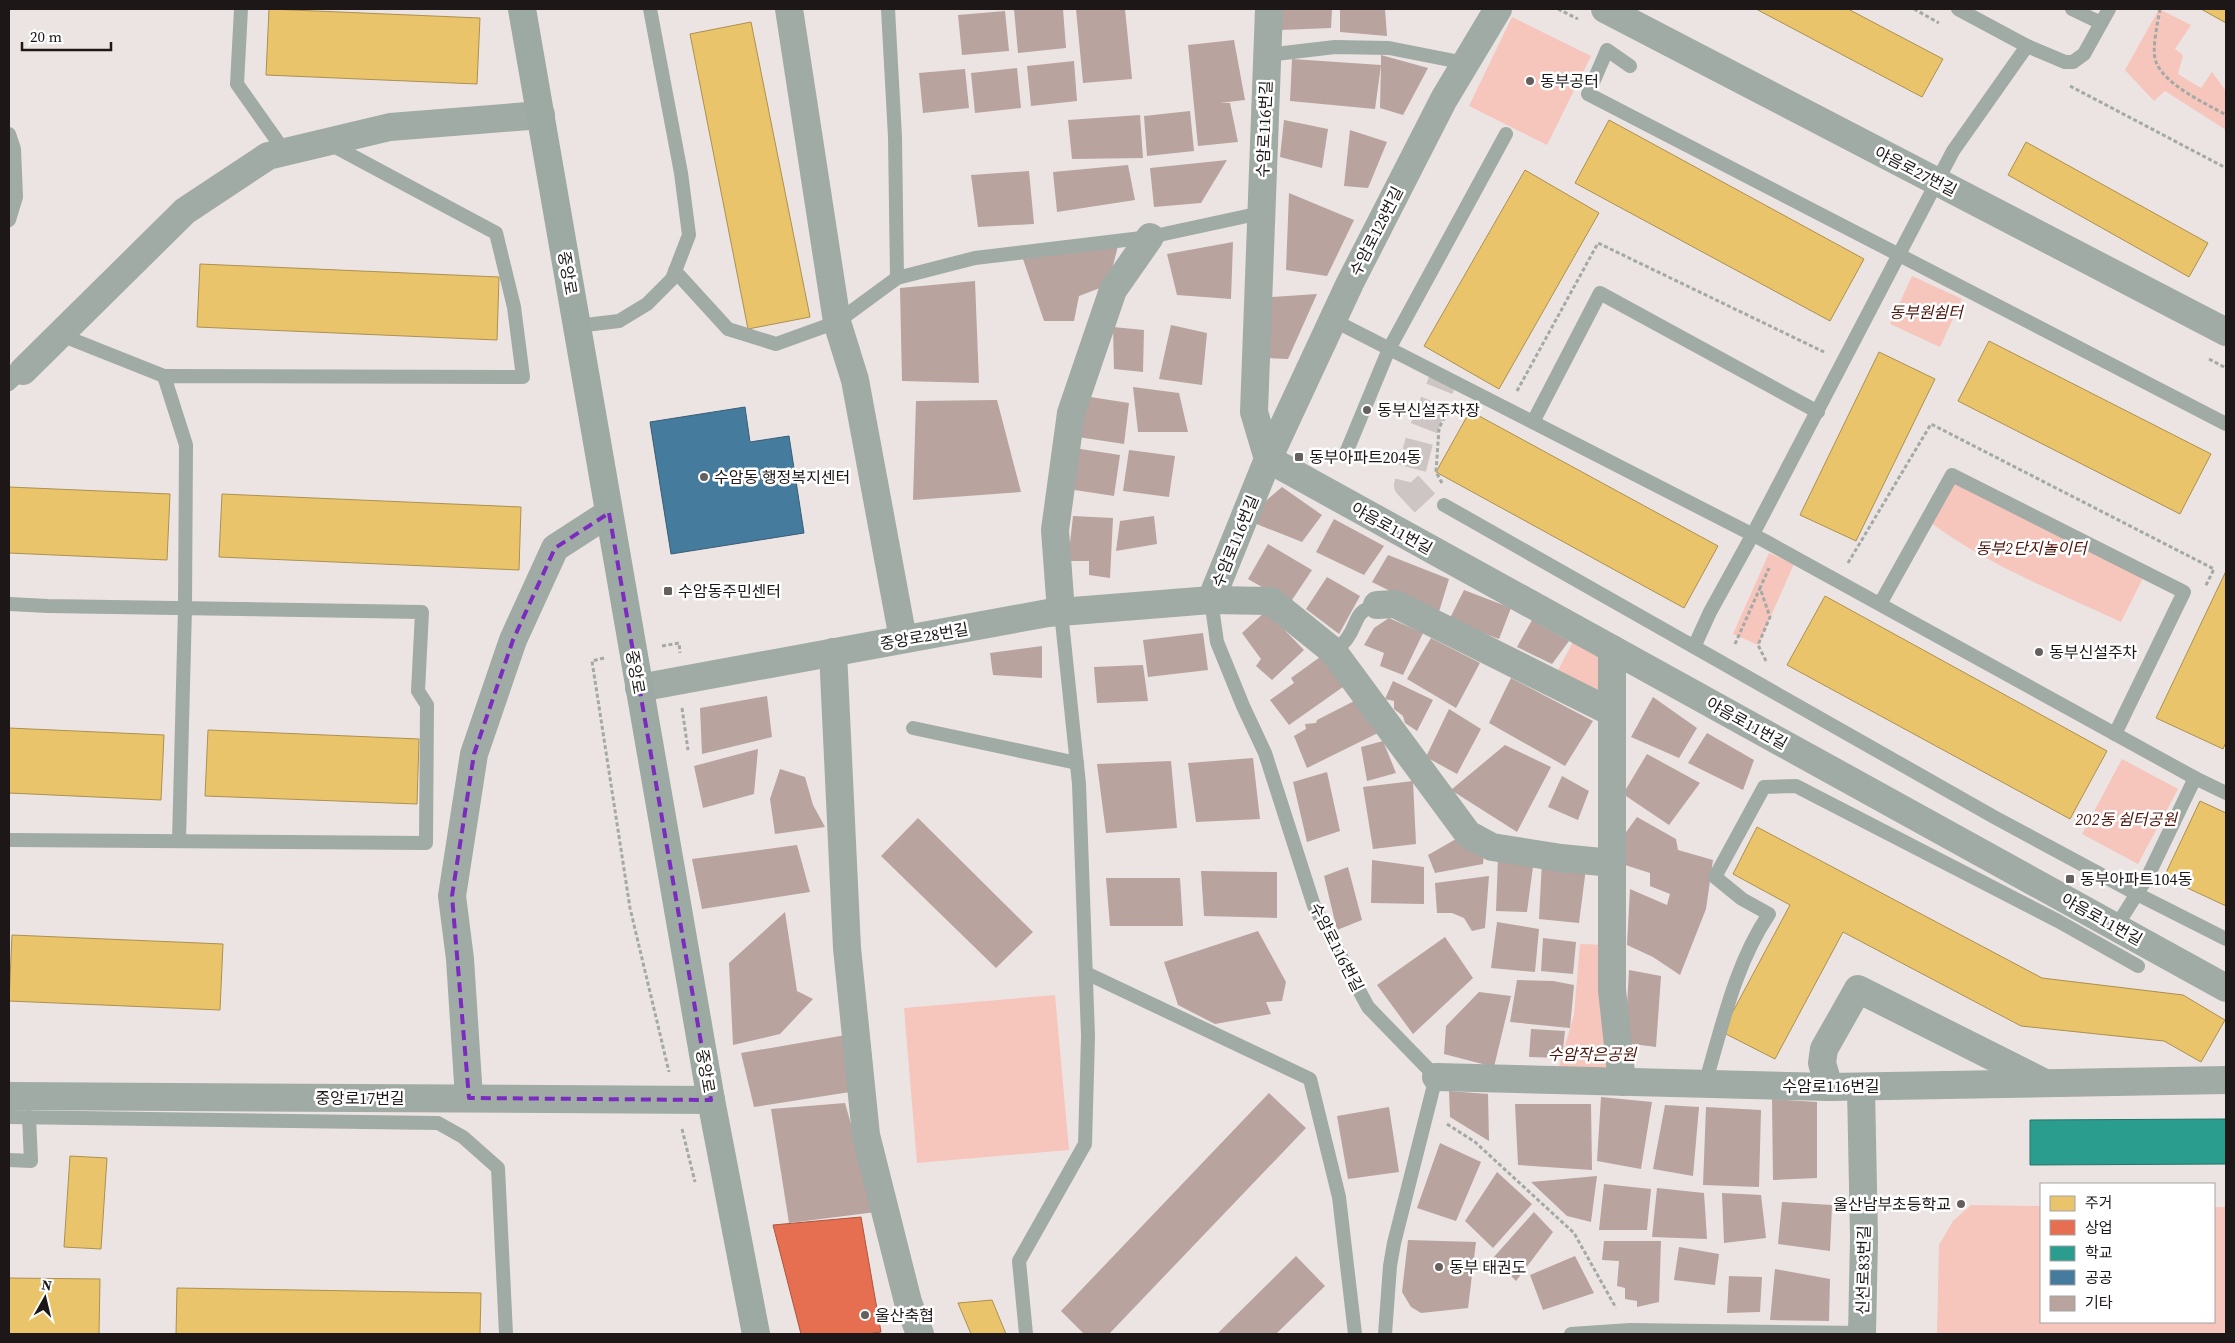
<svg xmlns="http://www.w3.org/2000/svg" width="2235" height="1343" viewBox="0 0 2235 1343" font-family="'Source Serif 4','Noto Sans KR',serif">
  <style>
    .park { fill: #f6c5bb }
    .homes { fill: #e9c46a; stroke: #ac9051 }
    .shops { fill: #e76f51; stroke: #aa5540 }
    .schools { fill: #2a9d8f; stroke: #26756b }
    .public { fill: #457b9d; stroke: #395d75 }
    .building { fill: #b8a39e }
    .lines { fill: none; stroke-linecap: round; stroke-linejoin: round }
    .minor-tunnel { stroke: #cdc5c4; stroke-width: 28; stroke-dasharray: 28 14; stroke-linecap: butt }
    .path { stroke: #a3a9a5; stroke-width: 3; stroke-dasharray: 4 2.5; stroke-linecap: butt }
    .service { stroke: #a0aba6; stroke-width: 14 }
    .minor { stroke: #a0aba6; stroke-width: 28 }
    .tertiary { stroke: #a0aba6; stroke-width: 28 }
    .secondary { stroke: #9da9a3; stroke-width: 28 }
    .marked { fill: none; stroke: #7b2cbf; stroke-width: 4; stroke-dasharray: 10 6; stroke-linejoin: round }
    .poi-dot { fill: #655f5e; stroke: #fff; stroke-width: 2 }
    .labels { text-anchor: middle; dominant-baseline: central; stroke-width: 5; stroke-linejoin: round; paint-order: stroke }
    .poi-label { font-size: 16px; fill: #1d1817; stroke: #fff; text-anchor: start }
    .street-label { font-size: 16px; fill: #1d1817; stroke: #fff }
    .park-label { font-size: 16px; font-style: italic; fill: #4f1409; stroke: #fff }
  </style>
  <rect width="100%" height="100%" fill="#ece4e2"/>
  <!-- park -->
  <g class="park">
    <polygon points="2159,9 2191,25 2175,49 2183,55 2178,74 2201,88 2212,72 2226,91 2226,130 2165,91 2154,101 2125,70"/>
    <polygon points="1512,17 1591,56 1547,145 1469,106"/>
    <polygon points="1912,276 1962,299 1940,347 1890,324"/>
    <path d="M1951,476L2145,574L2121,622C2055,591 1985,564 1927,520Z"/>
    <polygon points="1769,553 1794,564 1758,645 1733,634"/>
    <polygon points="1574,640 1612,649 1611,706 1554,678"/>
    <polygon points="2122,759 2178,789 2138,864 2082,834"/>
    <polygon points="1580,944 1612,945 1622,1082 1555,1080 1574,1015"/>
    <polygon points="1055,995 1069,1150 917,1163 904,1008"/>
    <polygon points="1971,1205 2041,1206 2041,1322 2214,1322 2214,1207 2226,1207 2226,1334 1937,1334 1939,1245 1953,1221"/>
  </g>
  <!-- homes -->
  <g class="homes">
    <polygon points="269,9 480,18 477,84 266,75"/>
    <polygon points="1756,9 1848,9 1943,59 1922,97"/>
    <polygon points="2201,9 2226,9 2226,23"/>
    <polygon points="751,22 810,317 748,329 690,34"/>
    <polygon points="1609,120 1864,259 1830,321 1575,183"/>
    <polygon points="2026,142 2208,243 2189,277 2008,175"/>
    <polygon points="1525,170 1599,213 1499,389 1424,346"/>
    <polygon points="200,264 499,277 497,340 197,327"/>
    <polygon points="1989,341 2211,454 2180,514 1958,401"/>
    <polygon points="1879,352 1935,379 1856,541 1800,515"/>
    <polygon points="1470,411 1718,546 1684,608 1436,472"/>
    <polygon points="9,487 170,494 167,560 9,553"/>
    <polygon points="222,494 521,507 519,570 219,557"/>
    <polygon points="2226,571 2226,742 2223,749 2156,718"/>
    <polygon points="1825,596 2107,751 2070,819 1787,665"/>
    <polygon points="9,728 164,735 161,800 9,793"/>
    <polygon points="208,730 419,739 417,804 205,796"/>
    <polygon points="2200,801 2226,813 2226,906 2164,877"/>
    <polygon points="1757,827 2042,978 2183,995 2225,1020 2201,1062 2164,1041 2021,1026 1843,932 1775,1059 1722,1032 1790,905 1733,874"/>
    <polygon points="12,935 223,944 220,1010 9,1001"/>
    <polygon points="70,1156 107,1158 101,1249 64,1247"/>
    <polygon points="9,1278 100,1279 99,1334 9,1334"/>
    <polygon points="177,1288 481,1293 480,1334 176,1334"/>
    <polygon points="992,1300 1006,1334 971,1334 958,1303"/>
  </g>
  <!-- shops -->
  <polygon class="shops" points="861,1217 881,1332 866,1334 801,1334 773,1225"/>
  <!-- schools -->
  <polygon class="schools" points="2226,1119 2226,1164 2030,1165 2030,1120"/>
  <!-- public -->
  <polygon class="public" points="745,407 750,442 789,436 804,533 671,554 650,422"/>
  <!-- building -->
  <g class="building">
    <polygon points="1014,9 1063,9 1066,48 1018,53"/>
    <polygon points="1076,9 1125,9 1132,79 1083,83"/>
    <polygon points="1281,9 1332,9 1331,28 1281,30"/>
    <polygon points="1340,9 1385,9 1387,36 1340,32"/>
    <polygon points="1005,11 1009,51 962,55 958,15"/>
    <polygon points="1234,40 1245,100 1220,103 1230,103 1238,142 1198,146 1188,45"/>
    <polygon points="1381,55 1428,68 1403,115 1380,108 1381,65 1375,109 1290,101 1292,59 1381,65"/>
    <polygon points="1074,61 1077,101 1031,106 1027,66"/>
    <polygon points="1017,68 1021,108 975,113 971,73"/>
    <polygon points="965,69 969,108 923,113 919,73"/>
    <polygon points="1190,111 1194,151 1147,156 1144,116"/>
    <polygon points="1140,115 1143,158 1072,159 1068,120"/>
    <polygon points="1284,120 1328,129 1322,168 1280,157"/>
    <polygon points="1350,130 1387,142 1368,188 1344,186"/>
    <polygon points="1227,160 1201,203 1154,207 1150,168"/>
    <polygon points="1128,165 1135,200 1057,212 1053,172"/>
    <polygon points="1029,171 1034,224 978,227 971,175"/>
    <polygon points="1289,193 1354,220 1327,276 1286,270"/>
    <polygon points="1233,242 1231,299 1177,295 1167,254"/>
    <polygon points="1118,246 1108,285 1079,296 1074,321 1044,321 1023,259"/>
    <polygon points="975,281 979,383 902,381 900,288"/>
    <polygon points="1317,294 1288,359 1267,358 1272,297"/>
    <polygon points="1171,325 1207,333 1202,385 1159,379"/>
    <polygon points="1113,327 1144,330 1143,372 1114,369"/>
    <polygon points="1133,387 1179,393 1188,432 1138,432"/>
    <polygon points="1084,396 1129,403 1124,444 1078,437"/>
    <polygon points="997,400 1021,492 913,500 916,401"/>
    <polygon points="1074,448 1120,455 1114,496 1068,489"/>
    <polygon points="1129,450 1175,456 1169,497 1123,491"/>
    <polygon points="1282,487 1322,515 1302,542 1254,523 1261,505"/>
    <polygon points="1073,516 1113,518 1110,578 1089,575 1089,561 1068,561"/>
    <polygon points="1154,516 1157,544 1116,551 1120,521"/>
    <polygon points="1334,519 1384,546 1364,575 1316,552"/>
    <polygon points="1268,544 1312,570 1290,603 1248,579"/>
    <polygon points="1388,555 1449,579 1438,615 1372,582"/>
    <polygon points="1327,577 1360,596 1339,634 1306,609"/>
    <polygon points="1464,590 1511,608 1499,639 1449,620"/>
    <polygon points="1266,611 1304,650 1272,680 1256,666 1261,659 1242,633"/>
    <polygon points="1389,618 1423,633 1403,675 1380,666 1384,653 1364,645 1374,628"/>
    <polygon points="1532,620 1569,641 1552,664 1517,647"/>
    <polygon points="1203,633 1208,670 1148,677 1143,640"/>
    <polygon points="1431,638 1480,663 1456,708 1407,679"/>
    <polygon points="1042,646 1042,678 993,675 990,653"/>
    <polygon points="1327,652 1350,682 1289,725 1270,700 1294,683 1291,678"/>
    <polygon points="1143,665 1148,701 1097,703 1094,667"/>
    <polygon points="1511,678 1593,721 1565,766 1489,723"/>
    <polygon points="1393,681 1433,700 1417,731 1405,723 1403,716 1394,709 1394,701 1385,699"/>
    <polygon points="767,696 772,737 702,754 700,708"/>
    <polygon points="1653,697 1697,728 1679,758 1631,737"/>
    <polygon points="1360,698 1382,731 1307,768 1294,736 1306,729 1305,724 1316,723 1317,720"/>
    <polygon points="1449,709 1481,729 1457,774 1426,757"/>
    <polygon points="1707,733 1754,760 1743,790 1688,763"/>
    <polygon points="1383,741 1396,773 1367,781 1361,747"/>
    <polygon points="1505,745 1551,767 1517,832 1451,790"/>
    <polygon points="758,749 754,794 703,808 694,766"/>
    <polygon points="1647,754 1700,783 1669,825 1623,794"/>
    <polygon points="1253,758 1260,819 1196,822 1188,763"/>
    <polygon points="1171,761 1177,828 1106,833 1097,764"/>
    <polygon points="780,769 805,777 813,805 825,827 775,834 770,799"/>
    <polygon points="1327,772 1340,831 1307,842 1293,782"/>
    <polygon points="1562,776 1589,791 1578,820 1548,807"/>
    <polygon points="1413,781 1416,844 1373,849 1363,787"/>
    <polygon points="1637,817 1676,839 1678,850 1713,860 1706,909 1680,975 1653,957 1627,945 1630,889 1667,905 1670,894 1650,886 1650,873 1625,865 1624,835"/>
    <polygon points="918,818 1033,932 996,968 881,856"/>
    <polygon points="1463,835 1484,853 1483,864 1435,873 1428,855"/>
    <polygon points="797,845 810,892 702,909 692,859"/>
    <polygon points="1498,857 1534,859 1527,912 1496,911"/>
    <polygon points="1372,860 1424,867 1424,904 1371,903"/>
    <polygon points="1542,861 1586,868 1579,923 1539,919"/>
    <polygon points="1348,867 1362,920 1337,930 1324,876"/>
    <polygon points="1201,871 1277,872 1277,918 1204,916"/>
    <polygon points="1489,876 1485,928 1472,931 1464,918 1452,913 1437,913 1435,883"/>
    <polygon points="1106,878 1180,878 1183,926 1110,926"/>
    <polygon points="785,912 797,991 813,999 780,1034 733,1045 729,963"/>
    <polygon points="1497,922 1539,929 1535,972 1491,968"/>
    <polygon points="1258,931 1286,982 1282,1001 1266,1002 1271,1014 1215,1024 1178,1005 1164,962"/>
    <polygon points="1445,937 1473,978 1413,1034 1377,985"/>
    <polygon points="1543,938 1576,942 1573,974 1541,971"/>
    <polygon points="1629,970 1661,976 1656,1047 1625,1043"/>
    <polygon points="1517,980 1553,981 1574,985 1570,1028 1510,1022"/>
    <polygon points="1479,992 1511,996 1494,1067 1444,1054 1446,1026"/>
    <polygon points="1531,1029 1565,1031 1562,1058 1529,1057"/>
    <polygon points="846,1035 850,1092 754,1107 741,1053"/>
    <polygon points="1449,1091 1488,1094 1489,1141 1450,1117"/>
    <polygon points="1269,1093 1306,1128 1109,1334 1084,1334 1061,1311"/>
    <polygon points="1601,1097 1652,1102 1641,1169 1597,1161"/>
    <polygon points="1772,1099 1817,1102 1817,1178 1773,1180"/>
    <polygon points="845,1103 876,1212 789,1223 771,1109"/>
    <polygon points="1515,1104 1591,1104 1592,1170 1518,1165"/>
    <polygon points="1665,1105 1699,1107 1693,1176 1653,1169"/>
    <polygon points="1389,1107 1399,1172 1348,1179 1337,1116"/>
    <polygon points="1706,1107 1761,1110 1759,1187 1703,1185"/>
    <polygon points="1440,1143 1481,1162 1456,1221 1417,1208"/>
    <polygon points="1497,1172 1532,1204 1493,1248 1465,1221"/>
    <polygon points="1597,1176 1591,1222 1567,1216 1531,1182"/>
    <polygon points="1604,1184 1651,1189 1647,1230 1599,1230"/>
    <polygon points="1657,1188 1704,1193 1707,1239 1652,1237"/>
    <polygon points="1722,1193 1761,1195 1766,1238 1724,1243"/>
    <polygon points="1782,1202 1832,1205 1830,1251 1778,1244"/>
    <polygon points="1534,1212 1553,1232 1516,1281 1493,1258"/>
    <polygon points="1408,1240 1476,1242 1468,1308 1421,1313 1411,1307 1402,1292"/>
    <polygon points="1604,1241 1661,1241 1659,1302 1637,1307 1637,1301 1625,1299 1625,1288 1617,1286 1619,1261 1602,1260"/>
    <polygon points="1679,1247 1719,1254 1715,1285 1674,1280"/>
    <polygon points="1296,1256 1325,1286 1276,1334 1217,1334"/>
    <polygon points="1575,1256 1594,1293 1543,1310 1530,1275"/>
    <polygon points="1775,1269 1830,1279 1829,1321 1770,1320"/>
    <polygon points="1729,1276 1762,1277 1760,1312 1727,1313"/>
  </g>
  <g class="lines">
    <!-- minor-tunnel -->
    <polyline class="minor-tunnel" points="1425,503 1408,485 1420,438 1444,377"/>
    <!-- path -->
    <g class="path">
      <polyline points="1558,9 1578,19"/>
      <polyline points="1914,9 1939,23"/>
      <path d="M2160,9C2158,22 2151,50 2156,62C2165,85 2205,103 2226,115"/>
      <polyline points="2070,86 2226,168"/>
      <polyline points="2209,359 2226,368"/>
      <polyline points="1517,391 1598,243 1824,352"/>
      <polyline points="1442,483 1436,472 1439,428 1452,404"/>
      <polyline points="1848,563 1931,424 2214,569 2205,587"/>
      <polyline points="1735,644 1760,588"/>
      <polyline points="662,646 679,643 680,653"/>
      <polyline points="604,658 592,661 630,908 669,1072"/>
      <polyline points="1766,661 1758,645 1770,617 1760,588 1769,568"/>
      <polyline points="682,708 688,750"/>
      <polyline points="1447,1124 1475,1142 1574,1233 1616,1308"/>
      <polyline points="682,1129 695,1182"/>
    </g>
    <!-- service -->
    <g class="service">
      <polyline points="241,9 237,84 285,152"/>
      <polyline points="1958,9 2027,46 2065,62 2073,62 2084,54 2109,9"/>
      <polyline points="2072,9 2101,23"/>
      <polyline points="1267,55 1335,47 1389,48 1465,63"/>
      <polyline points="1630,66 1607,50 1588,94 2226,424"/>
      <polyline points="9,134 14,149 16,197 9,220"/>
      <polyline points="675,271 728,329 776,344 837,322 897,278 895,137 888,9"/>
      <polyline points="897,278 975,258 1150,237 1261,213"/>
      <polyline points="1333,320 1765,541 2195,778"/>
      <polyline points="577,326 619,321 647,304 672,279 689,235 681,173 650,9"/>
      <polyline points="61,335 164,376"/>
      <polyline points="9,384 23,371"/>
      <polyline points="1533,422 1600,293 1818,412"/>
      <polyline points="1346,453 1389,349 1506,134"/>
      <polyline points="1444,505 1994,817 2137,894 2226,939"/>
      <polyline points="1211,600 1217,642 1243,706 1265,753 1314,906 1368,1007 1436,1077 1394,1243 1390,1266 1385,1334"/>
      <polyline points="9,604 48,606 422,612 418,691 427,705 426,843 9,840"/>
      <polyline points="1880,604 1952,475 2184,592 2115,734"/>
      <polyline points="1694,647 1710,612 1753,534 1953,151 2027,46"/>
      <path d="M1333,651C1338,647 1345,643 1348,637C1359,621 1354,611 1377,605"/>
      <polyline points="913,728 1077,763"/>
      <polyline points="179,841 185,608 186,445 164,376 523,377 514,307 496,233 330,144"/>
      <polyline points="2116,927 2148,876 2195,778 2226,793"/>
      <polyline points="1086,973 1310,1079 1339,1197 1355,1334"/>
      <path d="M1705,1084C1722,1027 1735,964 1769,914L1742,899L1715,877L1764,787L1796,786L2058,921L2138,966"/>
      <polyline points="9,1117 438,1123 463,1137 498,1168 506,1334"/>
      <polyline points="9,1160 31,1161 29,1117"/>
      <polyline points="1026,1334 1019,1261 1085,1144 1088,1036 1079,784 1061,612"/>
      <polyline points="1571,1334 1630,1330 1862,1333"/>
    </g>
    <!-- minor -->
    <g class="minor">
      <polyline points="789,9 837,322 855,380 903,639"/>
      <polyline points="1605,9 2226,332"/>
      <polyline points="23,371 185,211 268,156 390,127 541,115"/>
      <polyline points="1268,459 1254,412 1269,9"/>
      <polyline points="1211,600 1271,601 1333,651 1468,834 1492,847 1561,858 1612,863"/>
      <polyline points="1377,605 1395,604 1611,712"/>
      <polyline points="1061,612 1055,530 1071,413 1113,290 1150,237"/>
      <polyline points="1612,649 1612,990 1622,1082"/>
      <polyline points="833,652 847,948 866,1135 908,1302 920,1334"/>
      <polyline points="1436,1077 1829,1087 2226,1080"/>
      <polyline points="1829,1087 1822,1063 1824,1049 1858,989 2041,1081"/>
      <polyline points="1861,1087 1864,1238 1862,1334"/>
      <polyline points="469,1098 460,959 452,896 474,754 513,640 555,548 609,513"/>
    </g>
    <!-- tertiary -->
    <g class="tertiary">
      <polyline points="1268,459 2226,988"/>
      <polyline points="639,688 1048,613 1211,600 1268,459 1350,283 1444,99 1498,9"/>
      <polyline points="9,1096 711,1100"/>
    </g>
    <!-- secondary -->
    <polyline class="secondary" points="522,9 711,1100 756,1334"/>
  </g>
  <!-- marked area -->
  <path class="marked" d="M609,513L711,1100L469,1098L452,896L474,754L513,640L555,548Z"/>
  <!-- markers -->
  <g class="poi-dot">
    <circle cx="1530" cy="81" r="5"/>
    <circle cx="1367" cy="410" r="5"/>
    <rect x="1294" y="452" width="10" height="10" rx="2.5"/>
    <circle cx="704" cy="477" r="5"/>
    <rect x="663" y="586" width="10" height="10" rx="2.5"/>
    <circle cx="2039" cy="652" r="5"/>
    <rect x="2065" y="874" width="10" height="10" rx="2.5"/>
    <circle cx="1961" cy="1204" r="5"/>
    <circle cx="1439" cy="1267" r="5"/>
    <circle cx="865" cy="1315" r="5"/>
  </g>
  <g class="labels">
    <!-- poi labels -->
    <g class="poi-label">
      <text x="1540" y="81">동부공터</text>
      <text x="1377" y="410">동부신설주차장</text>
      <text x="1309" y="457">동부아파트204동</text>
      <text x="714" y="477">수암동 행정복지센터</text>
      <text x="678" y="591">수암동주민센터</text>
      <text x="2049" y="652">동부신설주차</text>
      <text x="2080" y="879">동부아파트104동</text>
      <text x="1951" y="1204" text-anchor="end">울산남부초등학교</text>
      <text x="1449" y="1267">동부 태권도</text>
      <text x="875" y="1315">울산축협</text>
    </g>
    <!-- street labels -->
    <g class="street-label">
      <text transform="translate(1264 129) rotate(-88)">수암로116번길</text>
      <text transform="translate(1916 171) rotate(27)">야음로27번길</text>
      <text transform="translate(1376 231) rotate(-63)">수암로128번길</text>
      <text transform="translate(568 273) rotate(80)">중앙로</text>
      <text transform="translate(1392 528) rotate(29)">야음로11번길</text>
      <text transform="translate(1235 541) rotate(-68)">수암로116번길</text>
      <text transform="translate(924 636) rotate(-10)">중앙로28번길</text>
      <text transform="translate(636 672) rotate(80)">중앙로</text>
      <text transform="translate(1747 723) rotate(29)">야음로11번길</text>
      <text transform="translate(2102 919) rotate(29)">야음로11번길</text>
      <text transform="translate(1337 947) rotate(63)">수암로116번길</text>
      <text transform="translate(706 1071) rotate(80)">중앙로</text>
      <text x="1831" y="1086">수암로116번길</text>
      <text x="360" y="1098">중앙로17번길</text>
      <text transform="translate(1863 1270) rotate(-89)">신선로83번길</text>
    </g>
    <!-- park labels -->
    <g class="park-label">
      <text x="1926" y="312">동부원쉼터</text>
      <text x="2031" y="548">동부2단지놀이터</text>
      <text x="2126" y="819">202동 쉼터공원</text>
      <text x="1592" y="1054">수암작은공원</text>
    </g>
  </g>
  <!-- border -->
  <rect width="2235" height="1343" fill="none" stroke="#1d1817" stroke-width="20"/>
  <!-- legend -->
  <rect x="2040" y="1183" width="175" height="140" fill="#ffffff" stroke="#a5a3a2"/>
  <rect x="2050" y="1196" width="25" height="15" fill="#e9c46a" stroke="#a5a3a2"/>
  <text x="2085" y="1208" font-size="15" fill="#1d1817">주거</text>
  <rect x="2050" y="1220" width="25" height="15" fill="#e76f51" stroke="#a5a3a2"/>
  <text x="2085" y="1233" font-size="15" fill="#1d1817">상업</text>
  <rect x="2050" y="1246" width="25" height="15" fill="#2a9d8f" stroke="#a5a3a2"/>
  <text x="2085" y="1258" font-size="15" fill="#1d1817">학교</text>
  <rect x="2050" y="1270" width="25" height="15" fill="#457b9d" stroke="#a5a3a2"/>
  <text x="2085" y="1283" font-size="15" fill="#1d1817">공공</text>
  <rect x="2050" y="1296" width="25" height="15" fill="#b8a39e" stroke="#a5a3a2"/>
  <text x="2085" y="1308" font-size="15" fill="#1d1817">기타</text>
  <!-- north arrow -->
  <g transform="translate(45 1298) rotate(8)" stroke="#ffffff" stroke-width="4" paint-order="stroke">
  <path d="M0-4L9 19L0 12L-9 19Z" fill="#1d1817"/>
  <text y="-8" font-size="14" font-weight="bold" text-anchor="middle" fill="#1d1817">N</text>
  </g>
  <!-- scale -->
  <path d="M22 42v8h89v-8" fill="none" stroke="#1d1817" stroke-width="2.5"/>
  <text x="30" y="42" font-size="15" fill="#1d1817" stroke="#ffffff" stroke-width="4" paint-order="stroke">20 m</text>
</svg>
